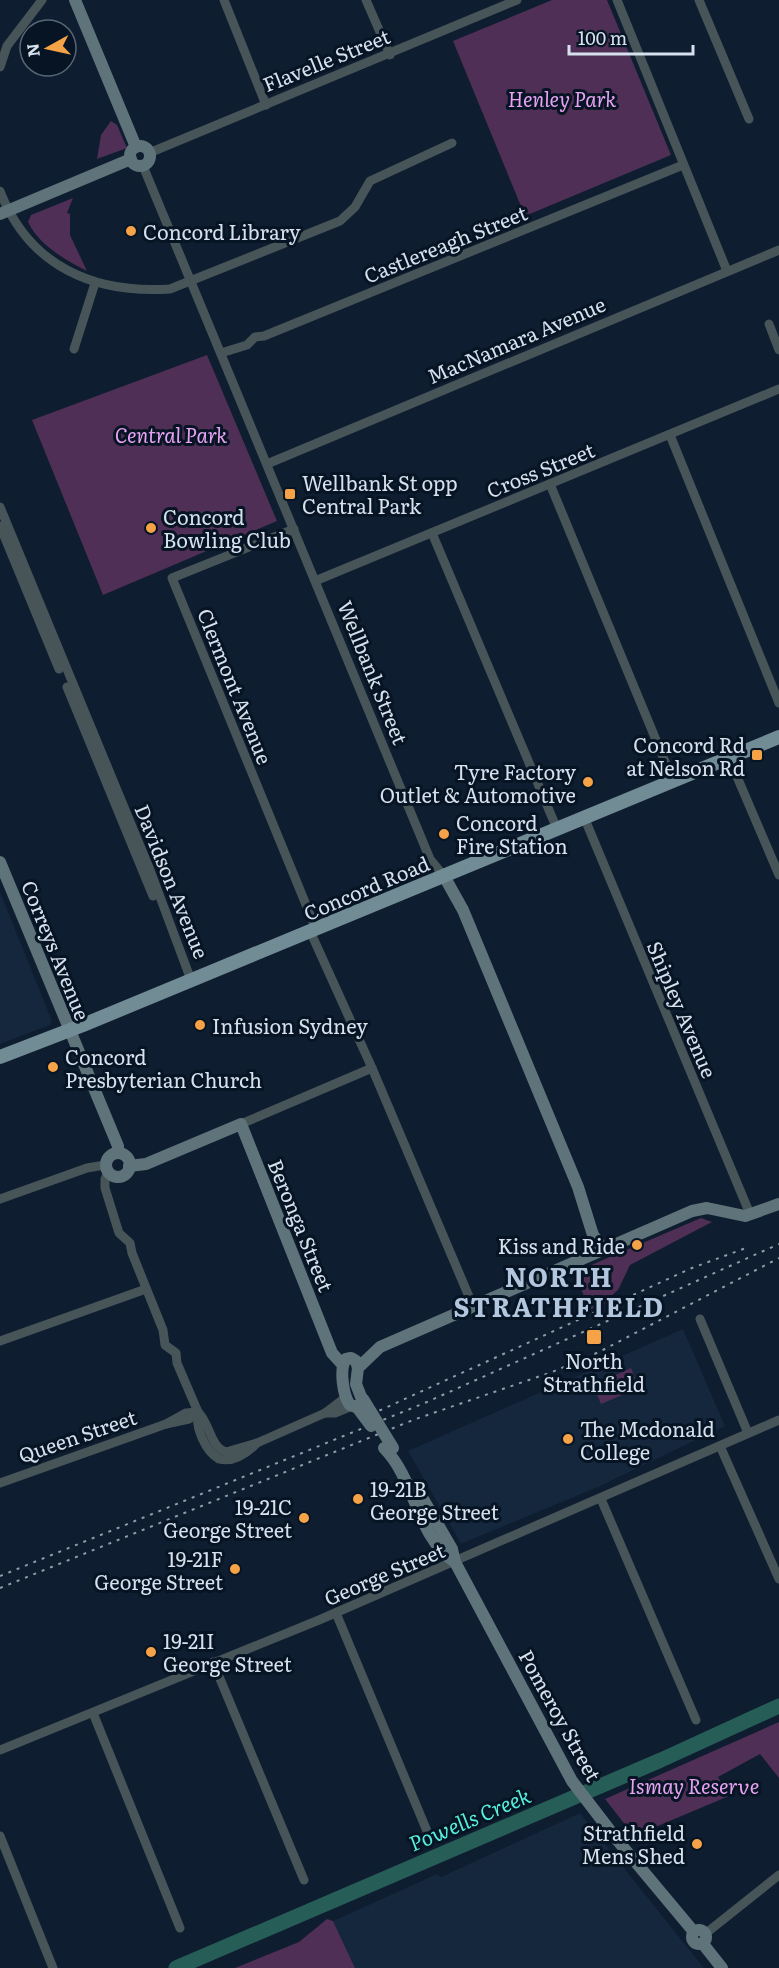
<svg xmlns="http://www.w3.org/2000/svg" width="779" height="1968" viewBox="0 0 779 1968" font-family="Literata,serif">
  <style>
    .built { fill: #14273d }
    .green { fill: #4f2f55 }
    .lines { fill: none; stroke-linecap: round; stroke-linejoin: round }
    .river { stroke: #265e57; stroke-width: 15 }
    .street { stroke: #475458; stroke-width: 9 }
    .secondary { stroke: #5f747a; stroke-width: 12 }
    .primary { stroke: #718c94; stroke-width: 14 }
    .rail { stroke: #909caa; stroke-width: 2; stroke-dasharray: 3 6; stroke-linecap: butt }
    .secondary-bridge { stroke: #5f747a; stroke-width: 12 }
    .poi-dot { fill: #f6a247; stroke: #061424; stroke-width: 2 }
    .labels { text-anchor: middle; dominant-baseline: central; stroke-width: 6; stroke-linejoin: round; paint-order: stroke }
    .street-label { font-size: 20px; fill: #d7e1ed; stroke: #061424 }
    .park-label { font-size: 20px; font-style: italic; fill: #e7a3f2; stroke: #061424 }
    .poi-label { font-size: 20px; fill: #d7e1ed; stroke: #061424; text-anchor: start }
    .water-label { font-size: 21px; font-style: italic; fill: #55eedc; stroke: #061424 }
    .district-label { font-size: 26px; font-weight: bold; letter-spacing: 1.5px; fill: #b2c6dd; stroke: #061424 }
  </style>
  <rect width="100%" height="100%" fill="#0e1d2f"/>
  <!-- built -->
  <g class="built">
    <polygon points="0,892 52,1021 50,1025 0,1044"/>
    <polygon points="683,1329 725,1426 598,1487 461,1544 408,1451"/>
    <polygon points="580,1813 704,1968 355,1968 333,1921 437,1874 441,1877"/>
  </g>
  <!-- green -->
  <g class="green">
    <polygon points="552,0 607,0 671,155 525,216 453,41"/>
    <polygon points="111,121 117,125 127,148 97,159 101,135"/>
    <path d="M73,198L67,213L70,214V235L87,271C65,260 39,245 28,222L31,215Z"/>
    <polygon points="207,355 277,521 103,595 32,420"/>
    <polygon points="701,1218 712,1222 630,1265 618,1290 611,1296 612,1300 589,1310 575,1272"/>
    <polygon points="631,1368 639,1388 601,1404 593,1385"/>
    <polygon points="779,1722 779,1778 760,1754 718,1777 729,1796 634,1836 605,1799"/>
    <polygon points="327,1919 333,1921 355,1968 235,1968 299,1942"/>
  </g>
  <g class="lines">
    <!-- river -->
    <polyline class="river" points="176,1968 661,1760 779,1706"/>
    <!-- street -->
    <g class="street">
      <polyline points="224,0 266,105"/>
      <polyline points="366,0 390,55"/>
      <polyline points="617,0 727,271"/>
      <polyline points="699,0 749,119"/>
      <polyline points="0,67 7,46 42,0"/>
      <polyline points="149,153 517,0"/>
      <polyline points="143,166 430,859 444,876"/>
      <path d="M0,191C29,266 93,294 170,289L340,221L355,207L370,181L452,143"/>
      <polyline points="769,324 779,350"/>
      <polyline points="74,349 95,283"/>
      <polyline points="221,353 247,345 255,337 264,336 683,165"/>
      <polyline points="670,435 779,703"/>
      <polyline points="267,464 779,250"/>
      <polyline points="550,484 673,781"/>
      <polyline points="0,507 150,870 191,980"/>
      <polyline points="0,526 59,669"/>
      <polyline points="294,529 172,578 316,929"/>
      <polyline points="432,533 557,829"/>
      <polyline points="315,581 779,389"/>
      <polyline points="67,687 153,896"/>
      <polyline points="729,758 779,875"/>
      <polyline points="584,817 750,1214"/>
      <polyline points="310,931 372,1068 473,1306"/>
      <polyline points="241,1124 372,1068"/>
      <polyline points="108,1172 105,1179 105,1188 119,1233 130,1243 132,1253 163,1330 165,1345 176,1353 177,1363 198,1412"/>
      <polyline points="0,1199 87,1168 105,1165"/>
      <polyline points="700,1319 748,1433"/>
      <polyline points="0,1341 146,1289"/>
      <path d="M198,1412C195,1427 205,1451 219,1459C234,1463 247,1453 257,1443"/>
      <polyline points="325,1413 335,1413 352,1406"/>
      <path d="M166,1424L186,1413L198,1412C210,1423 210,1447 226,1452L257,1443L325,1413L346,1397"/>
      <polyline points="720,1446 779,1579"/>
      <polyline points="0,1483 166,1424 189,1419 198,1412"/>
      <polyline points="601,1499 696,1720"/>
      <polyline points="336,1613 427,1831"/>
      <polyline points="213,1662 304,1880"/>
      <polyline points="93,1713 180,1928"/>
      <polyline points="0,1750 319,1620 779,1420"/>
      <polyline points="0,1836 53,1968"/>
      <polyline points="705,1934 779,1875"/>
    </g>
    <!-- secondary -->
    <g class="secondary">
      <polyline points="75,0 136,147"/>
      <circle cx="140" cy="156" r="10"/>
      <polyline points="0,214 131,159"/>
      <polyline points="0,862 118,1146 118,1152"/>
      <polyline points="444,876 463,910 578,1187 593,1235 603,1249"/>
      <circle cx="118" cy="1165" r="12"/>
      <polyline points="129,1166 146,1164 241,1124 332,1353 342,1364"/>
      <path d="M358,1368L356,1361L351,1358L346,1359C339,1368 343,1396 350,1405L356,1407L363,1402L356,1384L358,1368L380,1347L692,1211L707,1208L745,1216L779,1204"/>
      <path d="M384,1448C416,1480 416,1536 455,1562"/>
      <polyline points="410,1485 419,1492 452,1549 455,1562 572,1781 618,1841 694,1932"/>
      <circle cx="699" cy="1937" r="7"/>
      <polyline points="703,1944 722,1968"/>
    </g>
    <!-- primary -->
    <polyline class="primary" points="0,1057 83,1025 779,737"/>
    <!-- rail -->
    <g class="rail">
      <polyline points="363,1418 692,1268 746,1248"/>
      <polyline points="0,1576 427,1402 779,1244"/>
      <polyline points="0,1588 413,1420 552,1372 599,1352 779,1258"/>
    </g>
    <!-- secondary-bridge -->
    <g class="secondary-bridge">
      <polyline points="363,1399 393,1448"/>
      <polyline points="359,1410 371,1426"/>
    </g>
  </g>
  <!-- markers -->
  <g class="poi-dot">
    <circle cx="131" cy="231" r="6"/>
    <rect x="284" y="488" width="12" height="12" rx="3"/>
    <circle cx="151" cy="528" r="6"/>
    <rect x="751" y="749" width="12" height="12" rx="3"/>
    <circle cx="588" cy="782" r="6"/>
    <circle cx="444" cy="834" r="6"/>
    <circle cx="200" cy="1025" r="6"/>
    <circle cx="53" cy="1067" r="6"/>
    <circle cx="637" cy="1245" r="6"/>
    <rect x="586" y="1329" width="16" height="16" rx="3"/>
    <circle cx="568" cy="1439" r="6"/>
    <circle cx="358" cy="1499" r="6"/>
    <circle cx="304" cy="1518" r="6"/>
    <circle cx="235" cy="1569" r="6"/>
    <circle cx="151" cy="1652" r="6"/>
    <circle cx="697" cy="1844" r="6"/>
  </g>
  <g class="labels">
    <!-- street labels -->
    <g class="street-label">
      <text transform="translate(326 59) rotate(-22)">Flavelle Street</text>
      <text transform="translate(445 243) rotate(-22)">Castlereagh Street</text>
      <text transform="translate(516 339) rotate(-23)">MacNamara Avenue</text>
      <text transform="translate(540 469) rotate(-22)">Cross Street</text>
      <text transform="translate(374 672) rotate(68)">Wellbank Street</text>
      <text transform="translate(236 686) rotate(68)">Clermont Avenue</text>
      <text transform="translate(173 881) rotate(68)">Davidson Avenue</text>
      <text transform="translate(366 887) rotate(-23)">Concord Road</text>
      <text transform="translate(57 950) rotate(68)">Correys Avenue</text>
      <text transform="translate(683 1009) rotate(67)">Shipley Avenue</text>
      <text transform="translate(302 1225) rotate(68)">Beronga Street</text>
      <text transform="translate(77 1435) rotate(-19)">Queen Street</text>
      <text transform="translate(384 1573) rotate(-23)">George Street</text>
      <text transform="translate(561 1715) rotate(61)">Pomeroy Street</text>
    </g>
    <!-- park labels -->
    <g class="park-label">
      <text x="562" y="98">Henley Park</text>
      <text x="171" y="434">Central Park</text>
      <text x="694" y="1785">Ismay Reserve</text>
    </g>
    <!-- poi labels -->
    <g class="poi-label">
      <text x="143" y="231">Concord Library</text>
      <text x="302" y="482">Wellbank St opp<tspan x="302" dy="23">Central Park</tspan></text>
      <text x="163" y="516">Concord<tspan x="163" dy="23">Bowling Club</tspan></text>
      <text x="745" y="744" text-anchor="end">Concord Rd<tspan x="745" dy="23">at Nelson Rd</tspan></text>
      <text x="576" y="771" text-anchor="end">Tyre Factory<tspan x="576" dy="23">Outlet &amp; Automotive</tspan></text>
      <text x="456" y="822">Concord<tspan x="456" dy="23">Fire Station</tspan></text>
      <text x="212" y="1025">Infusion Sydney</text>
      <text x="65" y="1056">Concord<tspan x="65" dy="23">Presbyterian Church</tspan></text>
      <text x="625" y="1245" text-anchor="end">Kiss and Ride</text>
      <text x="594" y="1360" text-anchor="middle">North<tspan x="594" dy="23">Strathfield</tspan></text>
      <text x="580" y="1428">The Mcdonald<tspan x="580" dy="23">College</tspan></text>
      <text x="370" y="1488">19-21B<tspan x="370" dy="23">George Street</tspan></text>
      <text x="292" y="1506" text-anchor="end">19-21C<tspan x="292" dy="23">George Street</tspan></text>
      <text x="223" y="1558" text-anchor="end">19-21F<tspan x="223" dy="23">George Street</tspan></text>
      <text x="163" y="1640">19-21I<tspan x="163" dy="23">George Street</tspan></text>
      <text x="685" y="1832" text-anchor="end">Strathfield<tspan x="685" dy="23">Mens Shed</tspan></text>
    </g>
    <!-- water labels -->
    <g class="water-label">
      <text transform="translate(469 1818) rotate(-23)">Powells Creek</text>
    </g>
    <!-- district labels -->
    <g class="district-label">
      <text x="559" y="1275">NORTH<tspan x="559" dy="30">STRATHFIELD</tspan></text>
    </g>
  </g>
  <!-- north arrow -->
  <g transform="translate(48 48) rotate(262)"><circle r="28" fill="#061424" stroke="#5a6674" stroke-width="1.5"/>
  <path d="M0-4.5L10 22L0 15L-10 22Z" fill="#f6a247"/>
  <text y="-9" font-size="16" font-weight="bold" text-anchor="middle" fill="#d7e1ed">N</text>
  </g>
  <!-- scale -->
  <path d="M569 45v9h124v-9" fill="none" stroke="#d7e1ed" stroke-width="3"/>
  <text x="578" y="45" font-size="18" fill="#d7e1ed" stroke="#061424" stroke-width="4.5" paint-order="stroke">100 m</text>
</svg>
